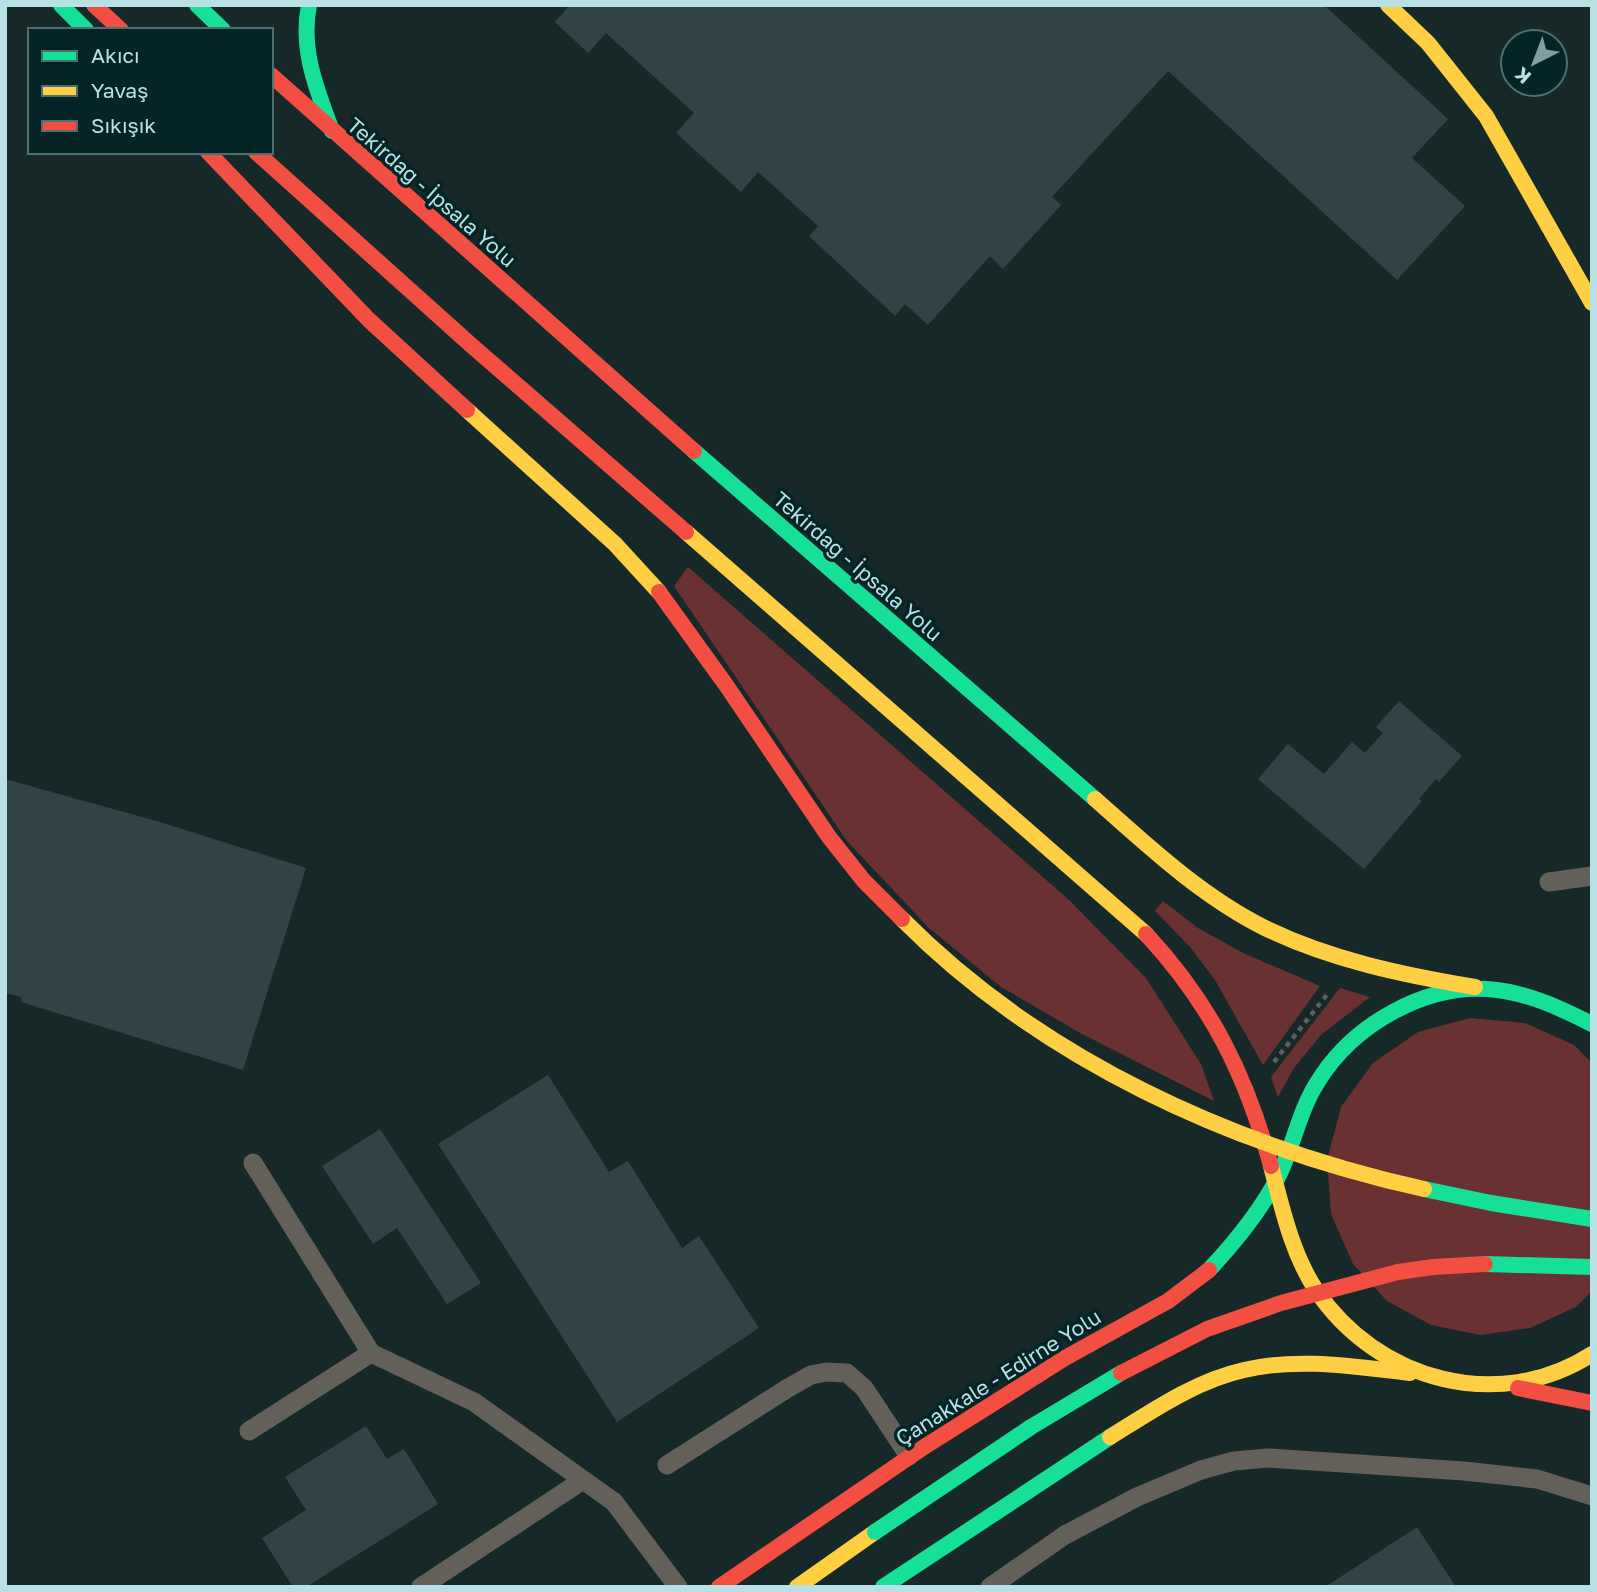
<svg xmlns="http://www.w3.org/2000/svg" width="1597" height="1592" viewBox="0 0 1597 1592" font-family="'Golos Text',sans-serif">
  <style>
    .green { fill: #6a3132 }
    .building { fill: #304446 }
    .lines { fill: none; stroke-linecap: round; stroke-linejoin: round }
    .path { stroke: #5a605d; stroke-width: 4.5; stroke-dasharray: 5 5; stroke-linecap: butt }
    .lane { stroke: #626058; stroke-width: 19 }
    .fast { stroke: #16e098; stroke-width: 16 }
    .slow { stroke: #ffcf43; stroke-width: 16 }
    .jam { stroke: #f24e42; stroke-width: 16 }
    .fast-bridge { stroke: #16e098; stroke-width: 16 }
    .slow-bridge { stroke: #ffcf43; stroke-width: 16 }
    .jam-bridge { stroke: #f24e42; stroke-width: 16 }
    .labels { text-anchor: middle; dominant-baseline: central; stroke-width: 7; stroke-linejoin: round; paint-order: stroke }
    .street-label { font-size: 21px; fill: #b7e1e4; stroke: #052426 }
  </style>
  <rect width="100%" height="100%" fill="#172828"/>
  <!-- green -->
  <g class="green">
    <polygon points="688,567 1068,899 1146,978 1201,1064 1214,1101 1082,1034 1001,987 929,928 847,841 674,586"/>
    <polygon points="1163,901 1198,928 1243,953 1320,986 1263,1065 1215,980 1190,947 1155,911"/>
    <polygon points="1340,988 1370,997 1321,1035 1294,1068 1278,1097 1271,1077"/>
    <polygon points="1470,1018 1525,1023 1574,1045 1592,1063 1592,1291 1576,1307 1530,1328 1480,1335 1431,1325 1387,1301 1353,1264 1331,1214 1327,1160 1341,1107 1373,1063 1418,1032"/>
  </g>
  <!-- building -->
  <g class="building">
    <polygon points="570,5 1324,5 1448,119 1412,158 1465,206 1397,280 1168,71 1052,197 1061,205 1003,269 990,256 928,325 905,304 895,316 809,236 818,226 758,172 741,192 676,133 694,113 606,33 588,53 555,22"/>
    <polygon points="1399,701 1462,756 1439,782 1436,779 1419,799 1422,801 1364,869 1258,779 1288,744 1324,774 1352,742 1365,753 1383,733 1376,727"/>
    <polygon points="5,779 160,822 306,868 243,1070 21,1002 22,997 5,993"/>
    <polygon points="548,1075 609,1172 628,1161 682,1248 699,1236 759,1328 617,1422 438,1144"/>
    <polygon points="380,1129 481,1283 447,1304 397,1228 373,1244 322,1166"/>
    <polygon points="366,1426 387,1459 404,1449 438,1504 306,1587 293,1587 262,1538 306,1510 285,1477"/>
    <polygon points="1417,1527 1456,1587 1325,1587"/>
  </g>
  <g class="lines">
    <!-- path -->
    <polyline class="path" points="1274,1062 1329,992"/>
    <!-- lane -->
    <g class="lane">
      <polyline points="1549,882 1592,876"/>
      <polyline points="253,1163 371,1353 474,1402 614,1502 678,1587"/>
      <polyline points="249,1431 371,1353"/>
      <polyline points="667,1465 788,1388 811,1375 826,1372 847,1373 864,1388 909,1456"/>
      <polyline points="421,1587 583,1480"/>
      <polyline points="990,1587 1065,1535 1137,1497 1201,1470 1234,1461 1268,1458 1464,1471 1537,1479 1592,1496"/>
    </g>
    <!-- fast -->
    <g class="fast">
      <polyline points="61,5 86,30"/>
      <polyline points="197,5 223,30"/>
      <path d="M309,5C300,50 317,90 332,131"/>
      <polyline points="694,451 1095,799"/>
      <path d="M1209,1270C1236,1241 1264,1207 1281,1171C1294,1142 1300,1110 1317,1083C1353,1024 1428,981 1497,990C1531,994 1562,1009 1592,1024"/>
      <polyline points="883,1587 1110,1437"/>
    </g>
    <!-- slow -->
    <g class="slow">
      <polyline points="1388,5 1428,43 1486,116 1592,303"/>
      <polyline points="467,410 615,544 659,592"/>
      <polyline points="686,532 1146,934"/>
      <path d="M1095,799C1148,846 1201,896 1265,928C1331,960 1403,975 1475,987"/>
      <path d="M1271,1166C1282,1208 1292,1254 1316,1290C1377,1381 1499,1414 1592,1354"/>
      <path d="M1110,1437C1152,1411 1195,1381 1244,1370C1298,1357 1356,1367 1410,1373"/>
      <polyline points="797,1587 875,1532"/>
    </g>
    <!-- jam -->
    <g class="jam">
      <polyline points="94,5 121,30"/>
      <polyline points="271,75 694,451"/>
      <polyline points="208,152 369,320 467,410"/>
      <polyline points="256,152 471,345 686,532"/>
      <path d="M1146,934C1211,1004 1246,1075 1271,1166"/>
      <polyline points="1518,1388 1592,1403"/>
      <polyline points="719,1587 924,1447 1065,1358 1168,1301 1209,1270"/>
    </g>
    <!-- fast-bridge -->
    <g class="fast-bridge">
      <polyline points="1424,1189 1491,1203 1592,1219"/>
      <polyline points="1485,1264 1592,1267"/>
      <polyline points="875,1532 1031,1427 1121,1373"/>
    </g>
    <!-- slow-bridge -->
    <path class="slow-bridge" d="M902,919C1042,1060 1232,1146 1424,1189"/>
    <!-- jam-bridge -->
    <g class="jam-bridge">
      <polyline points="659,592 726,685 829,837 864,881 902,919"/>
      <polyline points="1121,1373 1207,1329 1281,1303 1398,1272 1433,1267 1485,1264"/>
    </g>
  </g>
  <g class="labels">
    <!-- street labels -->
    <g class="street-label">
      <text transform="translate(432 192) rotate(41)">Tekirdağ - İpsala Yolu</text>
      <text transform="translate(858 566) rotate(41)">Tekirdağ - İpsala Yolu</text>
      <text transform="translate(998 1377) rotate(-32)">Çanakkale - Edirne Yolu</text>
    </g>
  </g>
  <!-- border -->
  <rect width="1597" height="1592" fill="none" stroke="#b7e1e4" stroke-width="14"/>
  <!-- legend -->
  <rect x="28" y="28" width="245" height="126" fill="#052426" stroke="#4c7072" stroke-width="2"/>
  <rect x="42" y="51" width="35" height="10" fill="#16e098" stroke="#4c7072" stroke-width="2"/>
  <text x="91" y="63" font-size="21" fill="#b7e1e4">Akıcı</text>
  <rect x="42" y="86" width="35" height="10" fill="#ffcf43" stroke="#4c7072" stroke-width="2"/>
  <text x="91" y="98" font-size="21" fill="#b7e1e4">Yavaş</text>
  <rect x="42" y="121" width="35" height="10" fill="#f24e42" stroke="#4c7072" stroke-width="2"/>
  <text x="91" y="133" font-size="21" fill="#b7e1e4">Sıkışık</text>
  <!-- north arrow -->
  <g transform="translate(1534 63) rotate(222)"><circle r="33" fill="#052426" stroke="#4c7072" stroke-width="2"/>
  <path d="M0-5L12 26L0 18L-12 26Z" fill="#7fa0a2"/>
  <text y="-10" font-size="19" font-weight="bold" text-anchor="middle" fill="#b7e1e4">K</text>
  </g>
</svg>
